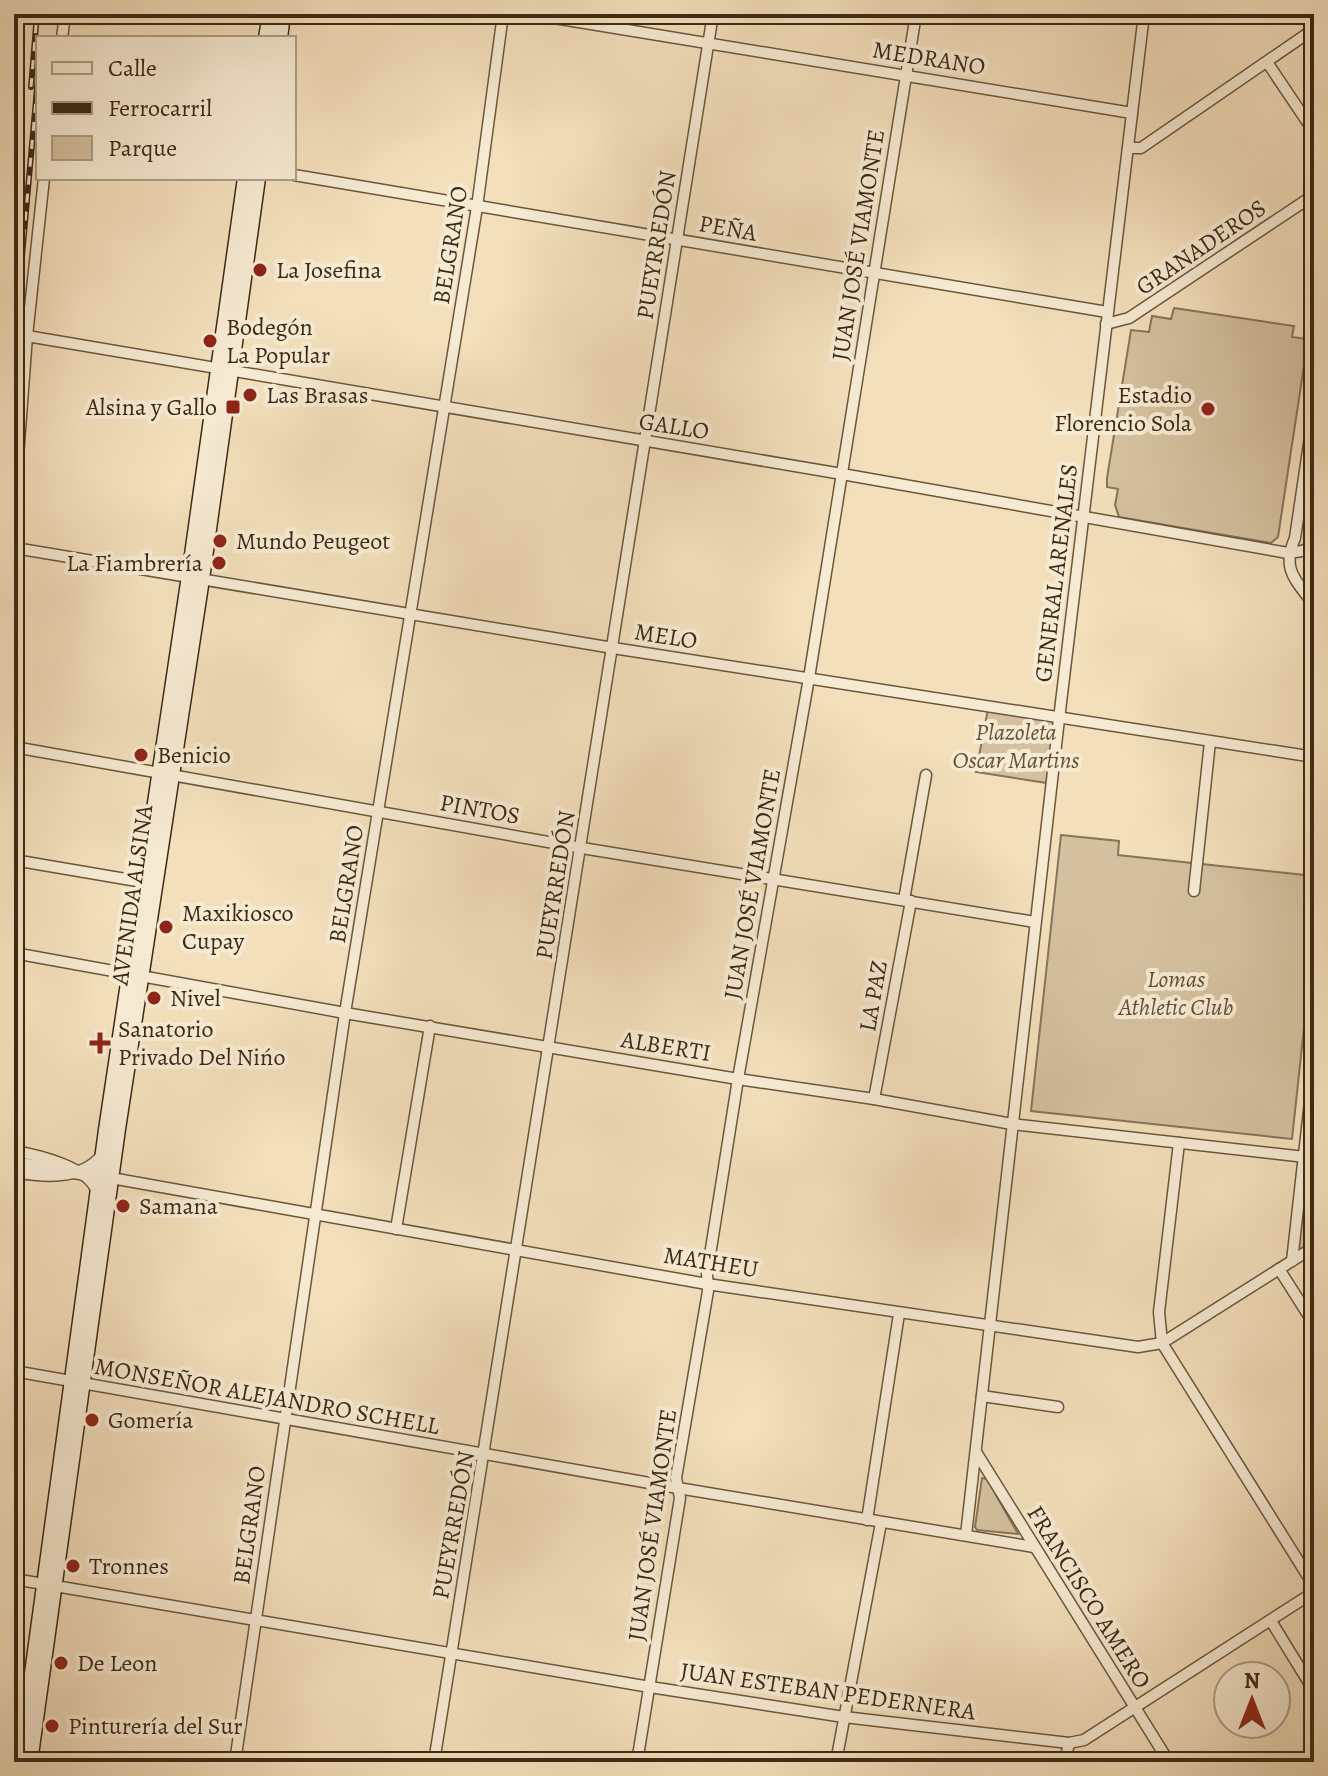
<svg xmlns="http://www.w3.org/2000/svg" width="1328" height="1776" viewBox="0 0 1328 1776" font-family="Alegreya,serif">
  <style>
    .green { fill: #d4c0a0; stroke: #88745b; stroke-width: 2 }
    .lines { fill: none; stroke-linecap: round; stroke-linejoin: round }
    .minor-casing { stroke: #6a5640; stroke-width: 13 }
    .tertiary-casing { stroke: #6a5640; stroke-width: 15 }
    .secondary-casing { stroke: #3c2916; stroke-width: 17 }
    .minor { stroke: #f7ead3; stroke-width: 10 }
    .tertiary { stroke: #f7ead3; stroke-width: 12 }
    .secondary { stroke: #f7ead3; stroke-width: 14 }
    .rail-casing { stroke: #3c2916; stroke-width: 6 }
    .rail { stroke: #f7ead3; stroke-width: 3; stroke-dasharray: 9; stroke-linecap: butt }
    .poi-dot { fill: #8f2418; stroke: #f7ead3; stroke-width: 3 }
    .labels { text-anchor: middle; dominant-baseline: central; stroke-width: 8; stroke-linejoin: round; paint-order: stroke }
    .street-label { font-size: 24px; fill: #3c2916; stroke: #f7ead3 }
    .poi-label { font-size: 24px; fill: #3c2916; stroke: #f7ead3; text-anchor: start }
    .park-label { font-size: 24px; font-style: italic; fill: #624f38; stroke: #f7ead3 }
  </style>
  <rect width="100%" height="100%" fill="#f3dfbc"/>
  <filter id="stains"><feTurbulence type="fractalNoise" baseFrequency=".0025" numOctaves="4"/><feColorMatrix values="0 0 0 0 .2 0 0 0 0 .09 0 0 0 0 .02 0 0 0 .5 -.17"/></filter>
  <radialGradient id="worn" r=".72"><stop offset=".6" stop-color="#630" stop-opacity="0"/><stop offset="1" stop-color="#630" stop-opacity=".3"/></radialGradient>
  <!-- green -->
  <g class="green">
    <polygon points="1174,308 1294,326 1292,337 1308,339 1278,537 1271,543 1119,517 1115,505 1118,489 1107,487 1107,478 1131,330 1149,332 1152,316 1171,319"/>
    <polygon points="988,709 1055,721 1047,783 976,772"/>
    <polygon points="1061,835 1119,841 1118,855 1314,876 1314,935 1292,1139 1031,1111"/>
    <polygon points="1304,1157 1314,1158 1314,1247 1292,1261"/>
    <polygon points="982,1478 987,1479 1018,1534 977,1530 975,1527"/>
  </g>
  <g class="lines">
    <defs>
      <g id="minor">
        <polyline points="530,14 1132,113"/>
        <polyline points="62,38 65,14"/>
        <polyline points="1267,62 1314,132"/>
        <polyline points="1128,148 1141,148 1314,29"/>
        <polyline points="294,175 1107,312"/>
        <polyline points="1106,324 1129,318 1314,195"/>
        <polyline points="27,336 842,474 1288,553 1302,551 1314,546"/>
        <path d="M1314,410L1295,538C1281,570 1296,580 1314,605"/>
        <polyline points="14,510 27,336 44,178"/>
        <polyline points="14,544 21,549 613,648 1314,757"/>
        <polyline points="14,747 582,848 1035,922"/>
        <polyline points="14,860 143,882"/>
        <polyline points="1194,891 1210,742"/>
        <polyline points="904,900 926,775"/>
        <polyline points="14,953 345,1013 738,1079 874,1099 1012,1124 1314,1158"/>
        <polyline points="874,1099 911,901"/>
        <polyline points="1179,1143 1159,1312 1162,1343 1314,1586"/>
        <path d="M14,1151C37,1155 91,1167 97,1193"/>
        <path d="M14,1172C43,1177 81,1181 102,1155"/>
        <polyline points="111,1178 707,1284 1138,1347 1162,1343 1314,1247"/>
        <polyline points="396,1229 430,1026"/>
        <polyline points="1292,1261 1314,1066"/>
        <polyline points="1279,1269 1314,1324"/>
        <polyline points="14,1371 678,1488 1034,1547"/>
        <polyline points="982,1396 1058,1407"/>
        <polyline points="976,1452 1169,1762"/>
        <polyline points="867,1520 899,1314"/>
        <polyline points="966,1535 1059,719 1144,14"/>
        <polyline points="14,1579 650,1687 844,1717 1069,1743 1084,1740 1314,1592"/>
        <polyline points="1271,1621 1314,1691"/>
        <polyline points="235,1762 345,1013 477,207 503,14"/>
        <polyline points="434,1762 713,14"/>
        <polyline points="637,1762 680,1498 676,1478 708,1291 707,1274 738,1079 809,678 916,14"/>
        <polyline points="836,1762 881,1523"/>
        <polyline points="1065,1762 1069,1743"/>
      </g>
      <polyline id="tertiary" points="14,1163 106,1177"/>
      <g id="secondary">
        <polyline points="266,38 270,14"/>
        <polyline points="280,38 283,14"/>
        <polyline points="20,1762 106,1130 189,576 245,178"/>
        <polyline points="30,1762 118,1129 202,579 258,178"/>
      </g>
    </defs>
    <!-- minor casing -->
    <use href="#minor" class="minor-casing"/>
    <!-- tertiary casing -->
    <use href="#tertiary" class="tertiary-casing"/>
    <!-- secondary casing -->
    <use href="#secondary" class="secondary-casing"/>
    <!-- minor -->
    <use href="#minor" class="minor"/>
    <!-- tertiary -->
    <use href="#tertiary" class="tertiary"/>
    <!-- secondary -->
    <use href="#secondary" class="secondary"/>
    <defs>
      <g id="rail">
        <polyline points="31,87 37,14"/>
        <polyline points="14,160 22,70"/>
        <polyline points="14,346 38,77"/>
      </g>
    </defs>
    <!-- rail casing -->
    <use href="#rail" class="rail-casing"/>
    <!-- rail -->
    <use href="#rail" class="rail"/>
  </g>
  <!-- markers -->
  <g class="poi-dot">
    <circle cx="260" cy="270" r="8"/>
    <circle cx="210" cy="341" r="8"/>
    <circle cx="250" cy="395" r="8"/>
    <rect x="225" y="399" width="16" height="16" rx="4"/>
    <circle cx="1208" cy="409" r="8"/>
    <circle cx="220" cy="541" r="8"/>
    <circle cx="219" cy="563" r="8"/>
    <circle cx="141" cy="755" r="8"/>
    <circle cx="166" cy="927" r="8"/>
    <circle cx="154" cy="998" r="8"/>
    <path d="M96 1031h8v8h8v8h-8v8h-8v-8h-8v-8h8z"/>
    <circle cx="123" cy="1206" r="8"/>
    <circle cx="92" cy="1420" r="8"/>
    <circle cx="73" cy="1566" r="8"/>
    <circle cx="61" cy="1663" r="8"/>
    <circle cx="52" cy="1726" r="8"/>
  </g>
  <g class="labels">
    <!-- street labels -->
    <g class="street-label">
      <text transform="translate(929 58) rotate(9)">MEDRANO</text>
      <text transform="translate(728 228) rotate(10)">PEÑA</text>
      <text transform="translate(450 245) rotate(-81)">BELGRANO</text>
      <text transform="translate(656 245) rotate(-81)">PUEYRREDÓN</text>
      <text transform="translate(858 245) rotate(-81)">JUAN JOSÉ VIAMONTE</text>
      <text transform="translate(1201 247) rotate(-34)">GRANADEROS</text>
      <text transform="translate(674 426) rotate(9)">GALLO</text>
      <text transform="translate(1056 573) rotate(-83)">GENERAL ARENALES</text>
      <text transform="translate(666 636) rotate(9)">MELO</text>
      <text transform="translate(480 809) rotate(10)">PINTOS</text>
      <text transform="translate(346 884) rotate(-81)">BELGRANO</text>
      <text transform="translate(752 884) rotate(-80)">JUAN JOSÉ VIAMONTE</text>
      <text transform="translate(555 885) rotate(-81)">PUEYRREDÓN</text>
      <text transform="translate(132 895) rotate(-82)">AVENIDA ALSINA</text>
      <text transform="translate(873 996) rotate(-80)">LA PAZ</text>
      <text transform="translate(666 1046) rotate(9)">ALBERTI</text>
      <text transform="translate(711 1262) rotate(9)">MATHEU</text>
      <text transform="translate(267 1396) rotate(10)">MONSEÑOR ALEJANDRO SCHELL</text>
      <text transform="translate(249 1525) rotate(-82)">BELGRANO</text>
      <text transform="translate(453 1525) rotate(-80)">PUEYRREDÓN</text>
      <text transform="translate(652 1525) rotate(-82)">JUAN JOSÉ VIAMONTE</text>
      <text transform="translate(1089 1597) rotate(58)">FRANCISCO AMERO</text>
      <text transform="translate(828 1691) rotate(8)">JUAN ESTEBAN PEDERNERA</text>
    </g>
    <!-- poi labels -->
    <g class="poi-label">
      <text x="276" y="270">La Josefina</text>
      <text x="226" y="327">Bodegón<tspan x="226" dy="28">La Popular</tspan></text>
      <text x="266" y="395">Las Brasas</text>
      <text x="1192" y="395" text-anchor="end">Estadio<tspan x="1192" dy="28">Florencio Sola</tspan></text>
      <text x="217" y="407" text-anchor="end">Alsina y Gallo</text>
      <text x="236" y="541">Mundo Peugeot</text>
      <text x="203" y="563" text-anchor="end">La Fiambrería</text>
      <text x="157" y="755">Benicio</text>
      <text x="182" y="913">Maxikiosco<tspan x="182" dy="28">Cupay</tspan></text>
      <text x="170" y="998">Nivel</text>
      <text x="118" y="1029">Sanatorio<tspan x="118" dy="28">Privado Del Nińo</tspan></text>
      <text x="139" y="1206">Samana</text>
      <text x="108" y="1420">Gomería</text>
      <text x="89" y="1566">Tronnes</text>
      <text x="77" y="1663">De Leon</text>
      <text x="68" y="1726">Pinturería del Sur</text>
    </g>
    <!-- park labels -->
    <g class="park-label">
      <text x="1016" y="732">Plazoleta<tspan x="1016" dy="28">Oscar Martins</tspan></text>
      <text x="1176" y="979">Lomas<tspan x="1176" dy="28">Athletic Club</tspan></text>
    </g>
  </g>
  <!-- margin -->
  <rect width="1328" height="1776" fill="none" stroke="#f3dfbc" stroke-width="48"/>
  <rect x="16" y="16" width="1296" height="1744" fill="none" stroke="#3c2916" stroke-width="4"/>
  <rect x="24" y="24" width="1280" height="1728" fill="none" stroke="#3c2916" stroke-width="2"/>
  <!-- legend -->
  <rect x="36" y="36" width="260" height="144" fill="#f7ead3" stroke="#ac9d87" stroke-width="2"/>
  <rect x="52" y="62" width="40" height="12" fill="#f7ead3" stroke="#ac9d87" stroke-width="2"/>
  <text x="108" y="76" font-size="24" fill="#3c2916">Calle</text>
  <rect x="52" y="102" width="40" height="12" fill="#3c2916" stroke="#ac9d87" stroke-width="2"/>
  <text x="108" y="116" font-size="24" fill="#3c2916">Ferrocarril</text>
  <rect x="52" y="136" width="40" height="24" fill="#d4c0a0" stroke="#ac9d87" stroke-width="2"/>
  <text x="108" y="156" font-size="24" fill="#3c2916">Parque</text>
  <!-- north arrow -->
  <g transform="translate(1252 1700)"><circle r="38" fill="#f7ead3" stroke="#ac9d87" stroke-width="2"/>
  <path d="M0-6L14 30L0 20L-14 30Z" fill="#8f2418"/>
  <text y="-12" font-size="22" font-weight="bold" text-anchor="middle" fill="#3c2916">N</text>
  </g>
  <rect width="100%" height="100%" filter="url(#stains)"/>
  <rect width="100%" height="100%" fill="url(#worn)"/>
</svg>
